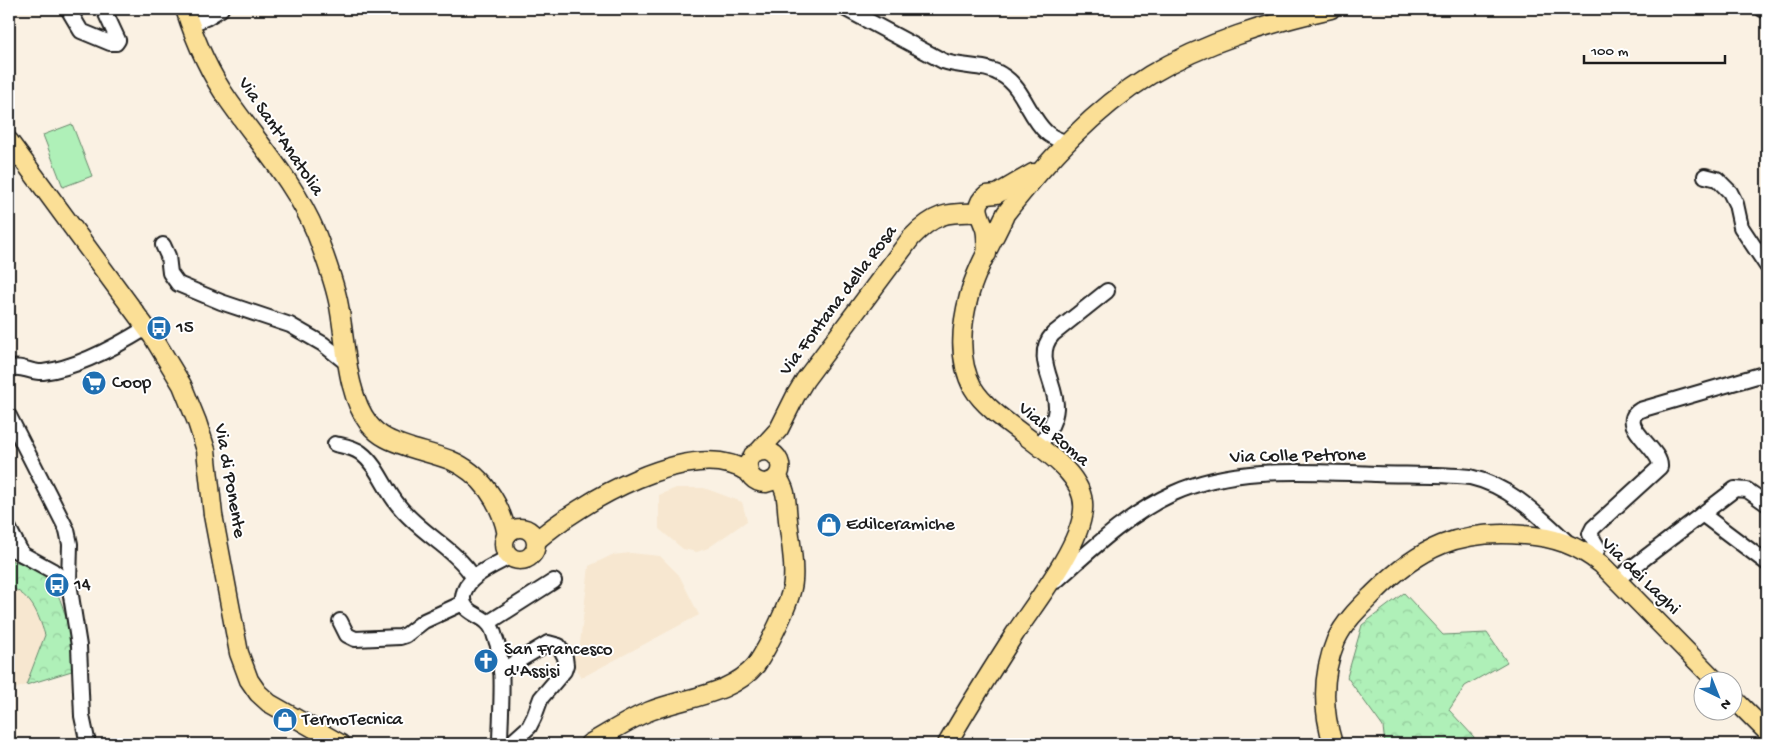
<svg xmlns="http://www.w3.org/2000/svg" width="1776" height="753" viewBox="0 0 1776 753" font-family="'Gochi Hand',sans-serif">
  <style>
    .built { fill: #f7e7d0 }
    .forest { fill: url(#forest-crowns); stroke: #66866a }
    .garden { fill: #aff0b8; stroke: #66866a }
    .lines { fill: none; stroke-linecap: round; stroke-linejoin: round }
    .minor-casing { stroke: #1c1c1c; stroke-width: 18 }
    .major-casing { stroke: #1c1c1c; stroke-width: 21 }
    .minor { stroke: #fff; stroke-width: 14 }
    .major { stroke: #fbdf96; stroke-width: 18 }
    .labels { text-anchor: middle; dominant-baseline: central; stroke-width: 4; stroke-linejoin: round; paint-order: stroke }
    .street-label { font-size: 19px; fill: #1c1c1c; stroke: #fff }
    .poi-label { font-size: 19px; fill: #1c1c1c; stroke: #fff; text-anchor: start }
  </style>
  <defs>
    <pattern id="forest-crowns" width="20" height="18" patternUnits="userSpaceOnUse" patternTransform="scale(1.25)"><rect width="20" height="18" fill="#aff0b8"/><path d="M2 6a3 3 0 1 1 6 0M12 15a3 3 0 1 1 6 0" fill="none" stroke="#96cd9e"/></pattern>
  </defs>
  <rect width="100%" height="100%" fill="#faf1e3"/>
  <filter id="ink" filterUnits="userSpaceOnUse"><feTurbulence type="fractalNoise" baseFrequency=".02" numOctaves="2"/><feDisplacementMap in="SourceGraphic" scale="10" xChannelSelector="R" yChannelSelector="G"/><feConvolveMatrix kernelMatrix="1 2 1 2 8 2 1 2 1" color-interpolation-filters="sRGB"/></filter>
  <g filter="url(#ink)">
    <!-- built -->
    <g class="built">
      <polygon points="676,488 704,488 742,502 747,521 708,548 697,552 683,549 659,529 659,495"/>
      <polygon points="631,553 660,556 679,575 699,615 581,678 571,658 579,653 589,566 612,555"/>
      <polygon points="9,586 21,593 35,607 45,635 26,685 9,691"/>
    </g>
    <!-- forest -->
    <g class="forest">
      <path d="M9,560C20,563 36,566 45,574C64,593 73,644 75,670L26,685L45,635C37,611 33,598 9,586Z"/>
      <polygon points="1404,593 1443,635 1487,633 1507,662 1465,686 1449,710 1474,737 1474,744 1385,744 1383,727 1347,677 1362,625"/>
    </g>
    <!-- garden -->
    <polygon class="garden" points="72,124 92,176 63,187 43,135"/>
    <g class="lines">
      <defs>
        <g id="minor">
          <polyline points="68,9 81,31 110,43 116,43 118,40 106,14"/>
          <path d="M846,9L943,61C962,68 985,64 1002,75C1023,87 1029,117 1046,132C1052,138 1060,140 1067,143"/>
          <polyline points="1762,9 1767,11"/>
          <polyline points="191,24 206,18 221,9"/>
          <polyline points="1705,176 1717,179 1730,192 1736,204 1741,227 1767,266"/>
          <polyline points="163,245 168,256 170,273 178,284 221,302 290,325 323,344 348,364"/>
          <path d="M9,369C20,364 31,373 43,372C77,368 117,346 146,328"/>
          <polyline points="9,416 67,530 70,544 69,583 79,646 82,716 88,744"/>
          <path d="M335,444C344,446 353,447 361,453C378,466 385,490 399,506C421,534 455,548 474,578"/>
          <path d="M1039,447C1046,435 1055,423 1056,408C1057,384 1032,356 1053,334L1107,291"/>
          <polyline points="1702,514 1767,563"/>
          <polyline points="9,529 22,554"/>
          <polyline points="9,547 53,571 69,583"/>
          <path d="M1593,558L1598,548L1590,534L1593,528L1660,467C1662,449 1615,425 1640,410L1767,373"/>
          <polyline points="1616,580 1735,489 1747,490 1767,504"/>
          <path d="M1056,581C1093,548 1128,514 1174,493C1236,465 1308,472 1375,474C1406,475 1438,474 1470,477C1510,486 1538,515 1567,542"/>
          <polyline points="340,621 347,635 355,639 400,637 406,635 424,621 463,603"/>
          <polyline points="488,623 554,581"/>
          <polyline points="501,671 548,643 559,646 565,657 566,665 564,671 541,698 534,717 529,727 510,744"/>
          <path d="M500,744C500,716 506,662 495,637C494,633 491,626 488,623C480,614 462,613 463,597C465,576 495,565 511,556"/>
        </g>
        <g id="major">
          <path d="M185,9C195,40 210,74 229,101C259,144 295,183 316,233C324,254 333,278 338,301C346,338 345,393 369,424C380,438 394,442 411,448C424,452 437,455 450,460C481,473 501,502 507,535"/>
          <polyline points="9,141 153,337 182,385 197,422 206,450 213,515 239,653 249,680 258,693 269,703 341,744"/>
          <path d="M1006,213C1047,161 1093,110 1150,75C1205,42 1270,23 1331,9"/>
          <path d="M987,254C986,246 987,237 985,229C981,216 972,206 986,195L997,194L1033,173"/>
          <path d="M759,451L779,429L796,395L805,380L911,238C934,214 946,212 978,213"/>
          <path d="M748,463C747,475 754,483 766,483C793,477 778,439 753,455"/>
          <circle cx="520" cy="544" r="16"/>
          <path d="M536,541C578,504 694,434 749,473"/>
          <polyline points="1734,699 1767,732"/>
          <path d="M589,744C609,733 629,719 650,711C686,697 731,695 756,665C767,649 792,600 793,581C795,561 790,540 788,520C786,504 788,490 777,477"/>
          <path d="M947,744C968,707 991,671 1014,635C1035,603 1080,547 1083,510C1088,461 996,428 973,388C958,361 961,326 969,296C976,269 992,243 1004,217"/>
          <path d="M1333,744C1322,709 1322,674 1336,640C1345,621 1360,607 1374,593C1420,547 1459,529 1524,535C1554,537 1577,545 1601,564L1715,680"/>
        </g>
      </defs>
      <!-- minor casing -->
      <use href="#minor" class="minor-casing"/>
      <!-- major casing -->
      <use href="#major" class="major-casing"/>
      <!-- minor -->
      <use href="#minor" class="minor"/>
      <!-- major -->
      <use href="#major" class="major"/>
    </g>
  </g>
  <!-- icons -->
  <defs>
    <symbol id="bus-disc" viewBox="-11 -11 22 22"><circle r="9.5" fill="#1f6fb2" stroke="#fff"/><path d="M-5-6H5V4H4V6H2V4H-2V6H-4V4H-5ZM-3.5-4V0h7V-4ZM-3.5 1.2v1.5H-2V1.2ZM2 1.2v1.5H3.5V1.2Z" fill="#fff"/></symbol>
    <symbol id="supermarket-disc" viewBox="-11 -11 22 22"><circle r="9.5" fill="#1f6fb2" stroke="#fff"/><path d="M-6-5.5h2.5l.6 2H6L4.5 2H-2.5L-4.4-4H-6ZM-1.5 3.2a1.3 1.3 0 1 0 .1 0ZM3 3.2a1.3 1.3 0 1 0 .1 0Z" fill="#fff"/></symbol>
    <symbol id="shop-disc" viewBox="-11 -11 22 22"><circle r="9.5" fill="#1f6fb2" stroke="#fff"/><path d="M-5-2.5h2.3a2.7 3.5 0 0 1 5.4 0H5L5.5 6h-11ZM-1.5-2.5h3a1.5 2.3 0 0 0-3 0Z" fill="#fff"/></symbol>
    <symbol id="church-disc" viewBox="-11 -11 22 22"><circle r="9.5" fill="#1f6fb2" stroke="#fff"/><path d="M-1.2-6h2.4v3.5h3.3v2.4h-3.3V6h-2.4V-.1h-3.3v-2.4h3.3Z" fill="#fff"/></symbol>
  </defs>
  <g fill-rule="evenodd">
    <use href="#bus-disc" x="145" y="314" width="28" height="28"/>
    <use href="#supermarket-disc" x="80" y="369" width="28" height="28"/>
    <use href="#shop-disc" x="815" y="511" width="28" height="28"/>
    <use href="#bus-disc" x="43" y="571" width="28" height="28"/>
    <use href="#church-disc" x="472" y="647" width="28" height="28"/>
    <use href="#shop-disc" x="271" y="706" width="28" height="28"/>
  </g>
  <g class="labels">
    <!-- street labels -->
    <g class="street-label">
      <text transform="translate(280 137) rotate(56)">Via Sant'Anatolia</text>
      <text transform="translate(839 301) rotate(-53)">Via Fontana della Rosa</text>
      <text transform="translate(1053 435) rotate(41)">Viale Roma</text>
      <text transform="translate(1298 457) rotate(-1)">Via Colle Petrone</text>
      <text transform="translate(229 481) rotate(80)">Via di Ponente</text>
      <text transform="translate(1640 577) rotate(44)">Via dei Laghi</text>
    </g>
    <!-- poi labels -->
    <g class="poi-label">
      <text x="176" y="328">15</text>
      <text x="112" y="383">Coop</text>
      <text x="846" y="525">Edilceramiche</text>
      <text x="74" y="585">14</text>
      <text x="504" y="650">San Francesco<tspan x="504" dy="22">d'Assisi</tspan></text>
      <text x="302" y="720">TermoTecnica</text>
    </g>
  </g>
  <!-- margin -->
  <rect width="1776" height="753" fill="none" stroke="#fff" stroke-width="30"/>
  <rect x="15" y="15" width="1746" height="723" fill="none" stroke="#1c1c1c" stroke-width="2" filter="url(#ink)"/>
  <!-- north arrow -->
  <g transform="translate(1718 696) rotate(137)"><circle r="24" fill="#ffffff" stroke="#a4a4a4"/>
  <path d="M0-4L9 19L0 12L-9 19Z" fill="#1f6fb2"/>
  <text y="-8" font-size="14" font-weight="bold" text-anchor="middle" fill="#1c1c1c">N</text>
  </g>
  <!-- scale -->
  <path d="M1584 55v8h141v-8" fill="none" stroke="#1c1c1c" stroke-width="2.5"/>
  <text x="1591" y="55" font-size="15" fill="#1c1c1c" stroke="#ffffff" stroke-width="4" paint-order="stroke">100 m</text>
</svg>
